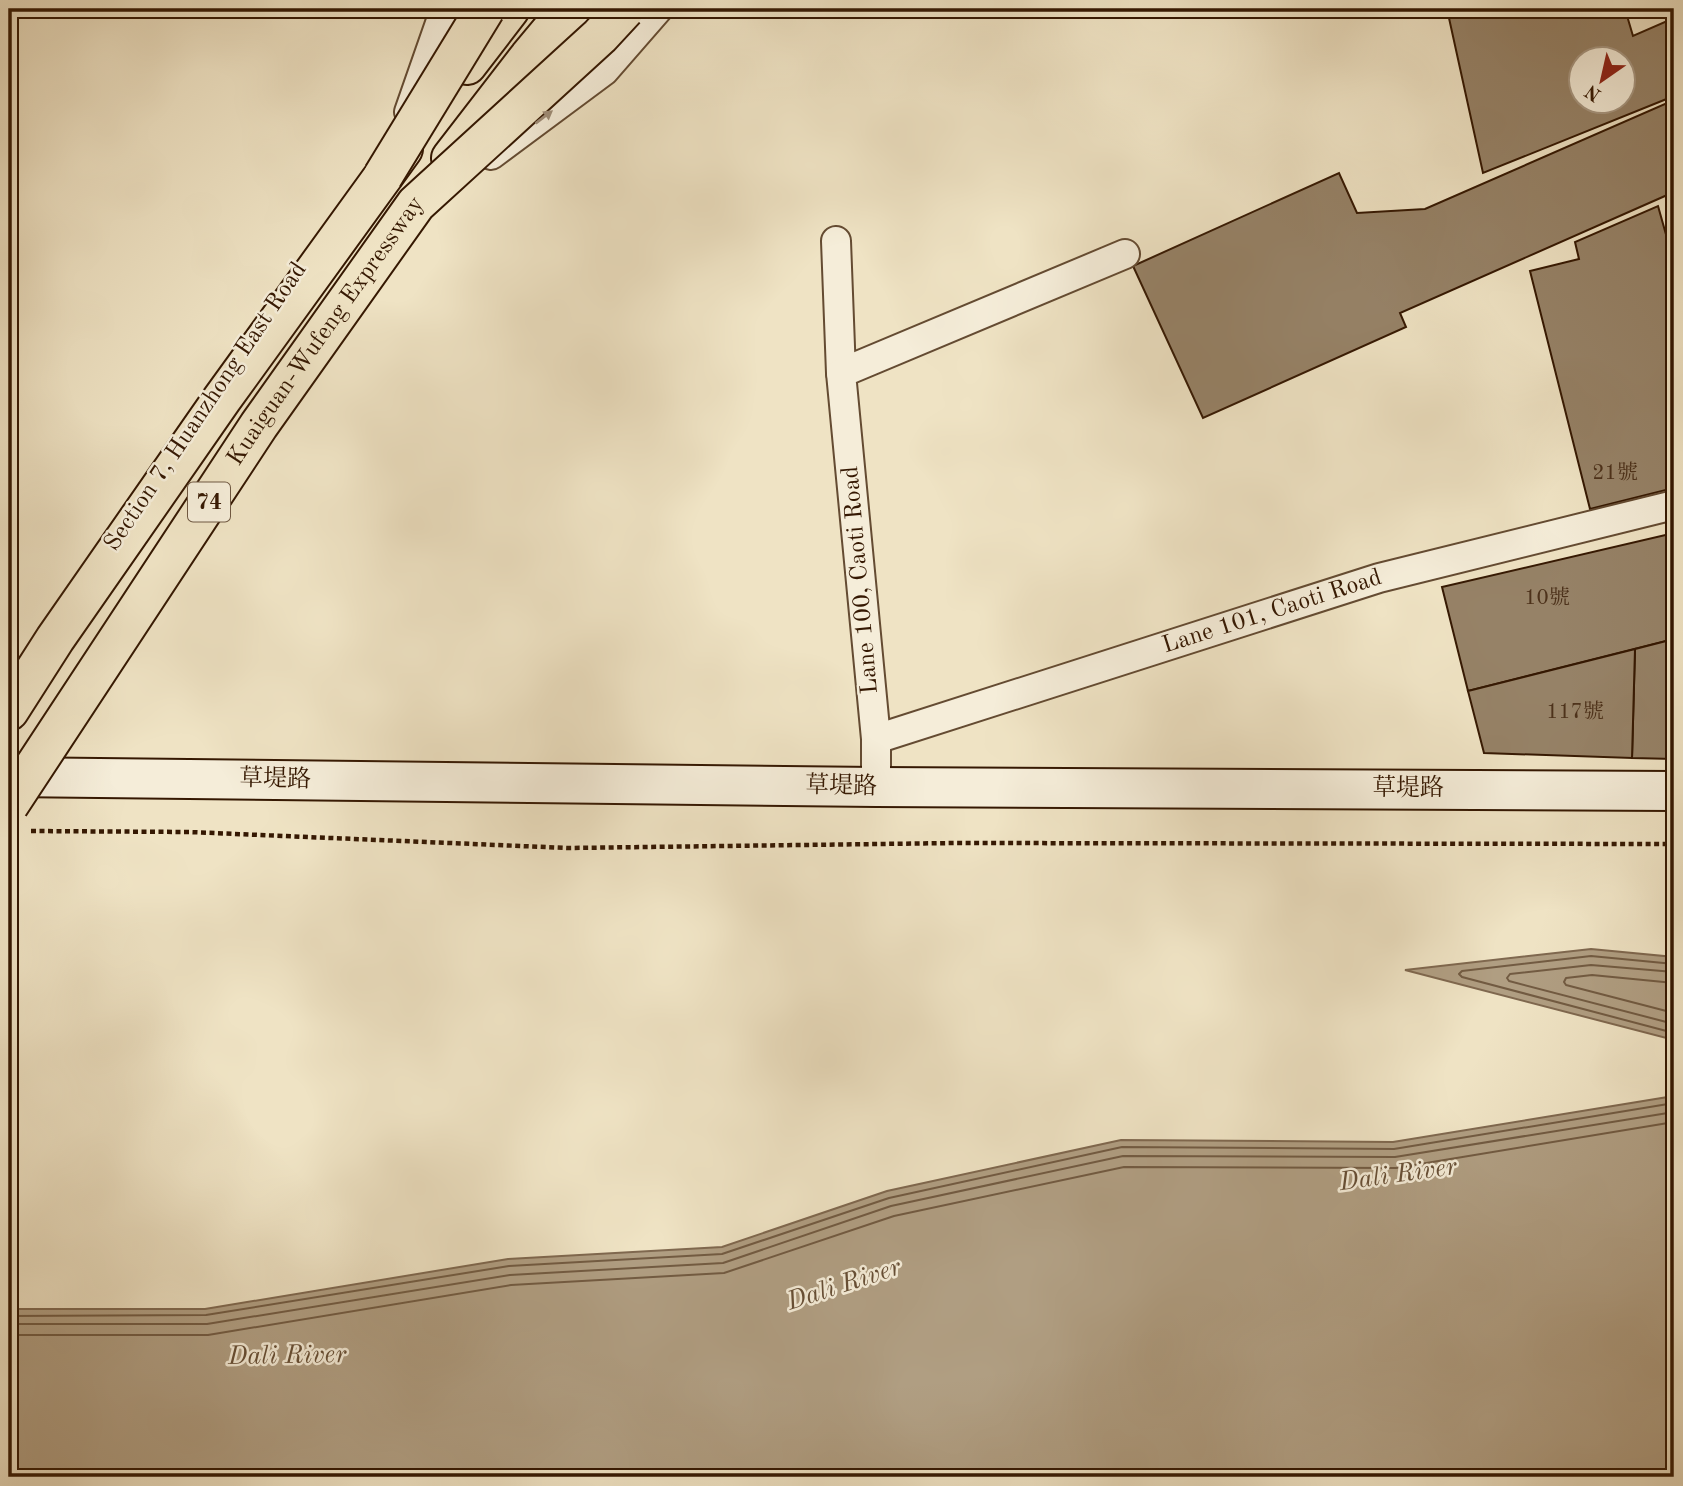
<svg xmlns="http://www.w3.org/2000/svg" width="1683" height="1486" viewBox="0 0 1683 1486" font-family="'Old Standard TT','Noto Serif TC',serif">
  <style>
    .water { fill: #b09e82; stroke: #7f684f; stroke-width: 2 }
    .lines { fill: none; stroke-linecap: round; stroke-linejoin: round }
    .shore { stroke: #725b42; stroke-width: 2 }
    .building { fill: #968267; stroke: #351802; stroke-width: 2; fill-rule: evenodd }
    .street-casing { stroke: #644b32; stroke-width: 32 }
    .secondary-casing { stroke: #351802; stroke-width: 42 }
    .highway-casing { stroke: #351802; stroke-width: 42 }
    .path { stroke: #351802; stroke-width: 4.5; stroke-dasharray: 5 3.5; stroke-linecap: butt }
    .street { stroke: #f5edd9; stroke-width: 28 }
    .secondary { stroke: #f5edd9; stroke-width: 38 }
    .highway { stroke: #efe3c4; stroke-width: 38 }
    .highway-bridge-casing { stroke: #351802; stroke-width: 42; stroke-linecap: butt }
    .highway-bridge { stroke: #efe3c4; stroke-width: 38 }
    .oneway { fill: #9f8d78 }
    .labels { text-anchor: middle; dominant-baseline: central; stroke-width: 5; stroke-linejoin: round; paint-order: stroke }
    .number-label { font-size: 21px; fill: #4d321b }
    .shield { fill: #f5edd9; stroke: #6f5842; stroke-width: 2 }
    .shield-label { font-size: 23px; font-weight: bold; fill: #351802 }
    .street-label { font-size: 24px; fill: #351802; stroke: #f5edd9 }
    .water-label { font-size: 26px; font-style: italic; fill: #664e35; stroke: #f5edd9 }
  </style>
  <rect width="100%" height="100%" fill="#efe3c4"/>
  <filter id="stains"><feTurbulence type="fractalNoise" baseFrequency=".00286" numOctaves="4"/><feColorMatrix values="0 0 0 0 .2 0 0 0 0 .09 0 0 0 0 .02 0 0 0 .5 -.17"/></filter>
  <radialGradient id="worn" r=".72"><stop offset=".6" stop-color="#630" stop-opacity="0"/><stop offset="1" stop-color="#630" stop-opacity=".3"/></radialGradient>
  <!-- water -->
  <g class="water">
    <polygon points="1591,949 1674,957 1674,1040 1405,970"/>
    <polygon points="1674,1096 1674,1477 9,1477 9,1309 205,1309 508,1259 722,1247 887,1191 1121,1140 1393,1142"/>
  </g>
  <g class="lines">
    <!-- shore -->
    <g class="shore">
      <polyline points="1674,964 1591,956 1462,971 1459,974 1462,977 1674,1033"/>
      <polyline points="1674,972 1591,965 1510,974 1507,978 1509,981 1674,1024"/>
      <polyline points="1674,983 1592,975 1566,978 1564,982 1566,985 1674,1013"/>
      <polyline points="9,1316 206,1315 509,1266 722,1254 889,1198 1122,1147 1394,1149 1674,1103"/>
      <polyline points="9,1324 207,1324 510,1275 723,1263 891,1206 1123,1156 1395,1157 1674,1112"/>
      <polyline points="9,1335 208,1335 511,1285 724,1273 894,1216 1124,1167 1396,1168 1674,1122"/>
    </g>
  </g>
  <!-- building -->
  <g class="building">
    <path d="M1447,9H1625L1633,36L1674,18V96L1483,173ZM1582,60H1624V102H1582Z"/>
    <polygon points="1674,100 1674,192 1400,313 1406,327 1203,418 1133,266 1339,173 1357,213 1425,209"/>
    <polygon points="1658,206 1674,263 1674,488 1590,509 1530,271 1579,259 1575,242"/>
    <polygon points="1674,533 1674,639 1468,691 1442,587"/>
    <polygon points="1674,639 1674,759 1632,758 1635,649"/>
    <polygon points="1635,649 1632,758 1484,753 1468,691"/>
  </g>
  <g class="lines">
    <defs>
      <g id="street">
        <polyline points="409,112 445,9"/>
        <polyline points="491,155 604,71 658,9"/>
        <polyline points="836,241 841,373"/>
        <path id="s1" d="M876,739L1379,578L1674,505"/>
        <polyline points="876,787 876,739 841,373 1125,254"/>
      </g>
      <g id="secondary">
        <polyline points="560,57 598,9"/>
        <polyline points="9,777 876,787 1674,791"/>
      </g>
      <g id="highway">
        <polyline points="467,65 510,9"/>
        <polyline points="451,158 529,57 569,9"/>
        <polyline points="9,711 55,639 222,399 403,149"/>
      </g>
    </defs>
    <!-- street casing -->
    <use href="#street" class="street-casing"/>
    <!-- secondary casing -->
    <use href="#secondary" class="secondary-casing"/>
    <!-- highway casing -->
    <use href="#highway" class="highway-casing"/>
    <!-- path -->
    <polyline class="path" points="31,831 189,832 568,848 957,843 1674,844"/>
    <!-- street -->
    <use href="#street" class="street"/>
    <!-- secondary -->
    <use href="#secondary" class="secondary"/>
    <!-- highway -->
    <use href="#highway" class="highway"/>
    <defs>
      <g id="highway-bridge">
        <polyline points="383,176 485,9"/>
        <path id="s2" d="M9,805L259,425L416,204L600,36L625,9"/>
      </g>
    </defs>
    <!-- highway-bridge casing -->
    <use href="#highway-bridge" class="highway-bridge-casing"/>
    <!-- highway-bridge -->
    <use href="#highway-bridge" class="highway-bridge"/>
  </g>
  <!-- one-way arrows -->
  <defs><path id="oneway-solid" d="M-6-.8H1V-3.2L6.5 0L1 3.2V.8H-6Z" transform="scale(1.75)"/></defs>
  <use class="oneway" href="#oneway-solid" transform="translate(544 117) rotate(-37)"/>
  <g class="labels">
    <!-- number labels -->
    <g class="number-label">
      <text x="1615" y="473">21號</text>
      <text x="1547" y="598">10號</text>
      <text x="1575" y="712">117號</text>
    </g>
    <!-- shield labels -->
    <rect class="shield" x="188" y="482.5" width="42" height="39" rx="5"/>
    <g class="shield-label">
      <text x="209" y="502">74</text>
    </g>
    <!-- street labels -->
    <g class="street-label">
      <text stroke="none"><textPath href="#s2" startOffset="570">Kuaiguan-Wufeng Expressway</textPath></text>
      <text transform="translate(206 407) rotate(-56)">Section 7, Huanzhong East Road</text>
      <text transform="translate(861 580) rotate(-95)">Lane 100, Caoti Road</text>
      <text stroke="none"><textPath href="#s1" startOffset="416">Lane 101, Caoti Road</textPath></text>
      <text transform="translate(275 780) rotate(1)">草堤路</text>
      <text transform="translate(841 787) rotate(1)">草堤路</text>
      <text x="1408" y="789">草堤路</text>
    </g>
    <!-- water labels -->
    <g class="water-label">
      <text transform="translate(1398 1175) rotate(-8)">Dali River</text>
      <text transform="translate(844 1285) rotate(-18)">Dali River</text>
      <text transform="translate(287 1356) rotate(-1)">Dali River</text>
    </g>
  </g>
  <!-- margin -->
  <rect width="1683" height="1486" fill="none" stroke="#efe3c4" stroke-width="35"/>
  <rect x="10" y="10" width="1662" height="1465" fill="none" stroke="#351802" stroke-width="3.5"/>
  <rect x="18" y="18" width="1648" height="1451" fill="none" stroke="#351802" stroke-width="2"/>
  <!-- north arrow -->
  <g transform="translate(1602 80) rotate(214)"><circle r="33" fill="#f5edd9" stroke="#a89883" stroke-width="2"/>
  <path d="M0-5L12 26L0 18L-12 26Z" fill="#8f2418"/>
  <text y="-10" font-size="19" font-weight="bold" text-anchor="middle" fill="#351802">N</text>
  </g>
  <rect width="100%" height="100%" filter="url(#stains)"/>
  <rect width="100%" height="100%" fill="url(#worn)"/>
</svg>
